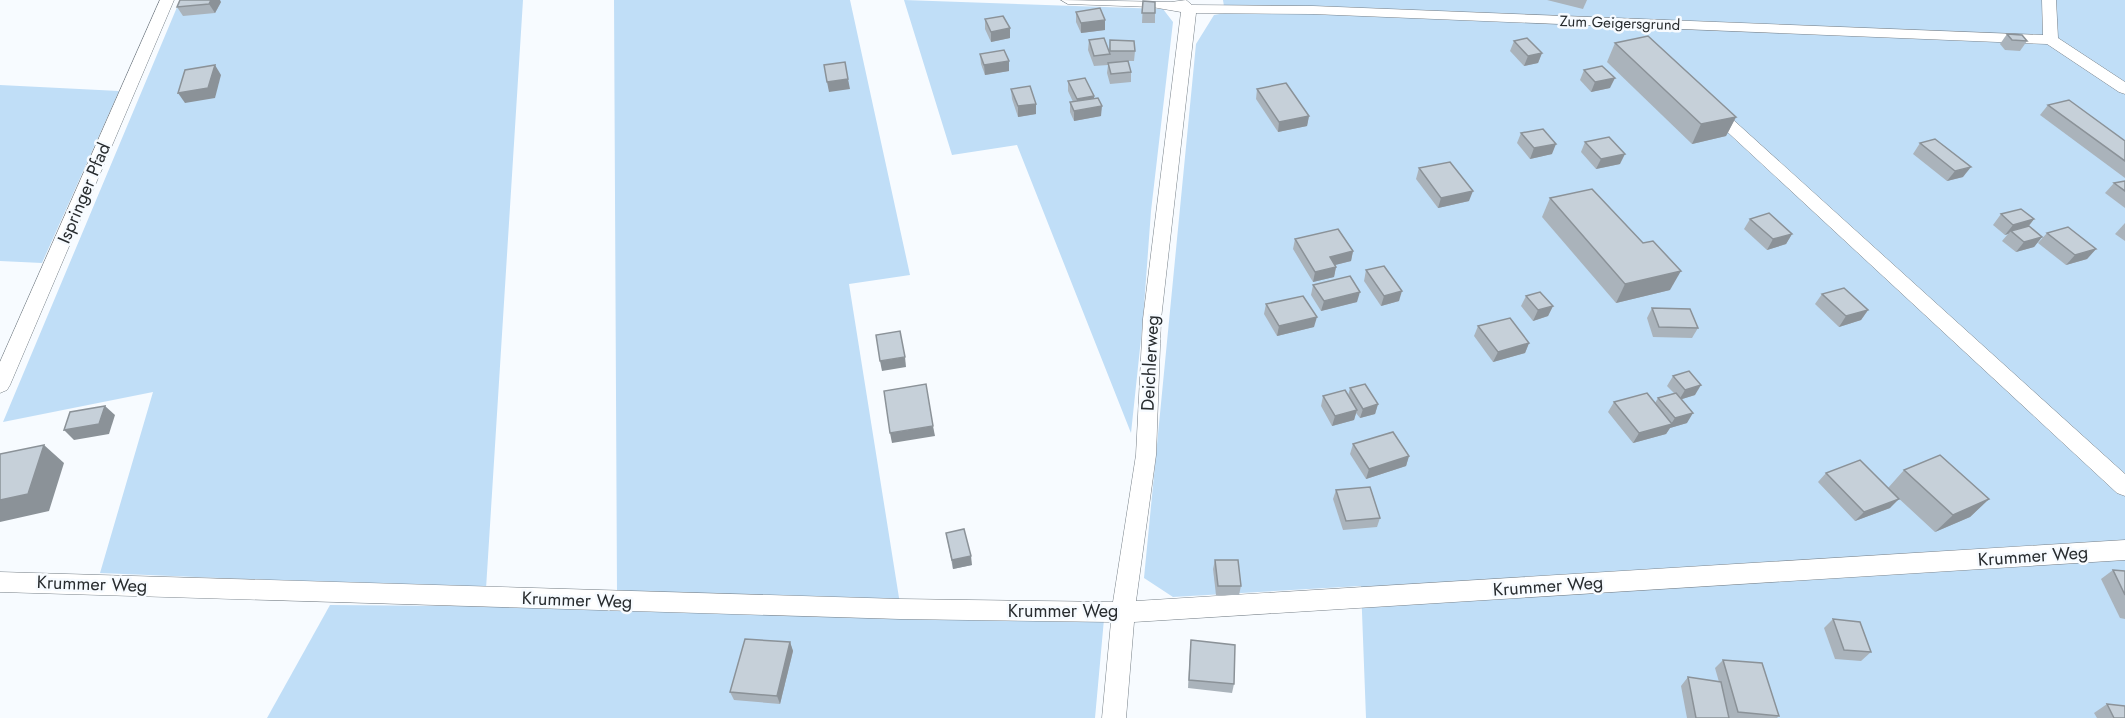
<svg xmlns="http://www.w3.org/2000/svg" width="2125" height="718" viewBox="0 0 2125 718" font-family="Jost,sans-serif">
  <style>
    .green { fill: #c0def7 }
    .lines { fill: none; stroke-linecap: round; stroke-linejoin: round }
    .service-casing { stroke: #778088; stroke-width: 1 }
    .service { fill: #fff; fill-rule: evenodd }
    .wall { fill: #aab3bb }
    .shaded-wall { fill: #8b9298 }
    .building { fill: #c6d0d9; stroke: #8b9298; stroke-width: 1.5 }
    .labels { text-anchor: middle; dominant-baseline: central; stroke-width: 5; stroke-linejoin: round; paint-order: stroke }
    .far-street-label { font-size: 15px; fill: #282c2f; stroke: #f7fbff }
    .street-label { font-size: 18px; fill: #282c2f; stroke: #f7fbff }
  </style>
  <rect width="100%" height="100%" fill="#f7fbff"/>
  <!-- green -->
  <g class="green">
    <polygon points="180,0 523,0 486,589 100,573 153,392 3,422"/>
    <polygon points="614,0 850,0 910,275 849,284 900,604 617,592"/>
    <polygon points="904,0 1163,9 1173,22 1151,211 1143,320 1131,433 1017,145 952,155"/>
    <polygon points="1223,0 2125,0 2125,718 1366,718 1361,586 1173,597 1144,578 1196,44 1214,15 1225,13"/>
    <polygon points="0,85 119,91 42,263 0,261"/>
    <polygon points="330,605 564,607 1104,619 1095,718 267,718"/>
  </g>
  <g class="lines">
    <defs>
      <g id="service">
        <polygon points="160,0 174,0 10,385 7,390 0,393 0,362"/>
        <polygon points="1061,0 1171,2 1186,0 1192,5 1313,6 2043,35 2042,0 2056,0 2058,38 2125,82 2125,94 2119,92 2047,44 1313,14 1196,13 1161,319 1156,455 1136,601 2125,540 2125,560 1134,622 1126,718 1102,718 1111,622 900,619 0,592 0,572 900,599 1113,602 1136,455 1143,319 1181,12 1152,7 1068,4"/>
        <polygon points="1713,105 1719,107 2125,474 2125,496 2117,493 1707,113 1705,110"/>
      </g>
    </defs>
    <!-- service casing -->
    <use href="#service" class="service-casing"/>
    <!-- service -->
    <use href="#service" class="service"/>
  </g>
  <!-- wall -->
  <g class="wall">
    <polygon points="1547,0 1587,0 1583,9"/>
    <polygon points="1143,1 1155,13 1155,23 1142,23"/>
    <polygon points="221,2 215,13 183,16 177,7"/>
    <polygon points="1076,12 1105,20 1105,30 1081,33 1076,22"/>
    <polygon points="985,19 1010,28 1010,38 991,42 985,29"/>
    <polygon points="2007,34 2027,41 2020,51 2005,50 2000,44"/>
    <polygon points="1089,40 1109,52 1110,40 1135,51 1134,61 1128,61 1131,72 1131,82 1110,84 1107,73 1108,65 1094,66 1088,50"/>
    <polygon points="1514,41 1542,53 1538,63 1524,66 1510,51"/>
    <polygon points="1615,43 1736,117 1726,136 1692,144 1607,62"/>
    <polygon points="980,54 1009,71 985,75 981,64"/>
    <polygon points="1584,70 1610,88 1591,92 1580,80"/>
    <polygon points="1068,81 1094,96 1094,98 1101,116 1074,121 1070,112 1070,102 1073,102 1068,91"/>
    <polygon points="1011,89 1036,114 1018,117 1012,99"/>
    <polygon points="1257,89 1309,116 1307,126 1278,132 1256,99"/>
    <polygon points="2048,105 2125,141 2125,178 2040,115"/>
    <polygon points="1521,133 1552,154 1530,159 1517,143"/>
    <polygon points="1585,142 1620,164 1596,169 1581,152"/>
    <polygon points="1920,143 1963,177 1947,181 1913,154"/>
    <polygon points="1419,168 1469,201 1438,208 1416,179"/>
    <polygon points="2125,181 2125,208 2105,193 2114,183"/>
    <polygon points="1550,198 1670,290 1616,303 1542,217"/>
    <polygon points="2001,214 2034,219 2029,226 2042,237 2034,247 2016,252 2002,241 2008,234 2005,235 1993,225"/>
    <polygon points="1750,219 1792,234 1786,244 1767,250 1744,229"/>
    <polygon points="2125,223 2125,241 2115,234"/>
    <polygon points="2047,233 2096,249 2087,259 2066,265 2038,243"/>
    <polygon points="1295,239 1353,251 1351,261 1335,265 1336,267 1334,277 1313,282 1293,249"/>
    <polygon points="1366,270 1399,301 1381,306 1364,281"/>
    <polygon points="1313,285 1357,302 1321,311 1311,295"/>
    <polygon points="1822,294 1868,310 1861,320 1839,327 1815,304"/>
    <polygon points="1526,296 1553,306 1548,316 1533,321 1521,306"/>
    <polygon points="1266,304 1314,327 1277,336 1264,314"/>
    <polygon points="1652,308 1698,328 1692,338 1653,337 1647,318"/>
    <polygon points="1478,326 1529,343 1525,353 1493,362 1474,336"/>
    <polygon points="1673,376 1695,395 1682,399 1687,423 1670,428 1666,434 1633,443 1608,412 1614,402 1655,403 1658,398 1674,393 1667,386"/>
    <polygon points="1350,388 1378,404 1375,414 1360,418 1356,413 1354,420 1332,426 1321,406 1323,396 1348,396"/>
    <polygon points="1353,444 1409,456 1406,466 1366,479 1350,454"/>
    <polygon points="1904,470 1989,499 1970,517 1935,532 1895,495 1890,508 1855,521 1818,482 1826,473 1888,488"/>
    <polygon points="1336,490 1380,518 1377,527 1343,530 1333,499"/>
    <polygon points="946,533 972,565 953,569"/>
    <polygon points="1215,560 1241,586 1239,595 1216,595 1213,569"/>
    <polygon points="2113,570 2125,571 2125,619 2120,618 2101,579"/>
    <polygon points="1833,619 1871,652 1861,661 1835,659 1824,628"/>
    <polygon points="1191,640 1234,684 1232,693 1188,688 1190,649"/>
    <polygon points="790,642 793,651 780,704 734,700 730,692"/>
    <polygon points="1723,660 1779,716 1777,718 1687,718 1681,686 1688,677 1719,682 1715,668"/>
    <polygon points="2107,704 2125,718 2097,718 2094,713"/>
  </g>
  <!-- shaded-wall -->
  <g class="shaded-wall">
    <polygon points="211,0 220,0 221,2 215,13 209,4"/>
    <polygon points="1105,20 1105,30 1081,33 1081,23"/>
    <polygon points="1010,28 1010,38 991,42 991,32"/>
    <polygon points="1542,53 1538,63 1524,66 1528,56"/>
    <polygon points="1009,61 1009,71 985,75 984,65"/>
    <polygon points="215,65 221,75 215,98 185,103 178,93"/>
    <polygon points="1615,78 1610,88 1591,92 1595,82"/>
    <polygon points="848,79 850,89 829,92 827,82"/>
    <polygon points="1094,96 1094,106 1077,109 1077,99"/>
    <polygon points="1036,104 1036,114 1018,117 1018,106"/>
    <polygon points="1102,106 1101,116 1074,121 1074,111"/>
    <polygon points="1309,116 1307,126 1278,132 1279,122"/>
    <polygon points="1736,117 1726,136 1692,144 1701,124"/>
    <polygon points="1556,144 1552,154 1530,159 1534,148"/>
    <polygon points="1625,154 1620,164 1596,169 1601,159"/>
    <polygon points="1971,167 1963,177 1947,181 1955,171"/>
    <polygon points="1473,191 1469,201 1438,208 1441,198"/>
    <polygon points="2034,219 2026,229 2011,231 2008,234 2005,235 2013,225"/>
    <polygon points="1792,234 1786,244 1767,250 1773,239"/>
    <polygon points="2042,237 2034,247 2016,252 2024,242"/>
    <polygon points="2096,249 2087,259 2066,265 2075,255"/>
    <polygon points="1353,251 1351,261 1327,267 1330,257"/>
    <polygon points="1336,267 1334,277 1313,282 1315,272"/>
    <polygon points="1681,271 1670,290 1616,303 1625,284"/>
    <polygon points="1402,291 1399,301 1381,306 1384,296"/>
    <polygon points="1360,292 1357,302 1321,311 1324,301"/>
    <polygon points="1553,306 1548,316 1533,321 1538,310"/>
    <polygon points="1868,310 1861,320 1839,327 1846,316"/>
    <polygon points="1317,317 1314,327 1277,336 1279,326"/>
    <polygon points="1529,343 1525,353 1493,362 1498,352"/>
    <polygon points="905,357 906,367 882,371 880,361"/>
    <polygon points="1701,385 1695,395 1679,400 1685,390"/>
    <polygon points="1378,404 1375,414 1360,418 1363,409"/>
    <polygon points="105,406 115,415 109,434 74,440 64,430"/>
    <polygon points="1357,410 1354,420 1332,426 1335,416"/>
    <polygon points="1693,413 1687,423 1670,428 1666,434 1633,443 1639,433 1671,424 1675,418"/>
    <polygon points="933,426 935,436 892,443 890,433"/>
    <polygon points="44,445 64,463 49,511 0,522 0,500"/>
    <polygon points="1409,456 1406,466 1366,479 1369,469"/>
    <polygon points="1899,499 1890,508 1855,521 1864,512"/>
    <polygon points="1989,499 1970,517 1935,532 1953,515"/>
    <polygon points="971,556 972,565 953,569 952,560"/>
    <polygon points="790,642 793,651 780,704 777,696"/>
  </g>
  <!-- building -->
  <g class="building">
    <polygon points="180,0 211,0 209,4 177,7"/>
    <polygon points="1143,1 1155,2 1155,13 1142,13"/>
    <polygon points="1100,8 1105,20 1081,23 1076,12"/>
    <polygon points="1003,16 1010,28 991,32 985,19"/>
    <polygon points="2007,34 2022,35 2027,41 2012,40"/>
    <polygon points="1648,36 1736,117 1701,124 1615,43"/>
    <polygon points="1104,38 1110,54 1094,56 1089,40"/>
    <polygon points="1527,38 1542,53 1528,56 1514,41"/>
    <polygon points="1110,40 1134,41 1135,51 1110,51"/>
    <polygon points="1004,50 1009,61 984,65 980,54"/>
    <polygon points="1128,61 1131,72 1111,74 1108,63"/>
    <polygon points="845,62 848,79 827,82 824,65"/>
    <polygon points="215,65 208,88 178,93 185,70"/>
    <polygon points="1602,66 1615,78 1595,82 1584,70"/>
    <polygon points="1085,78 1094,96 1077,99 1068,81"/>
    <polygon points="1286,83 1309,116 1279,122 1257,89"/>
    <polygon points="1030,86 1036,104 1018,106 1011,89"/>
    <polygon points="1098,98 1102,106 1074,111 1070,102"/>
    <polygon points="2069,100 2125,141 2125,161 2048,105"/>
    <polygon points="1543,129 1556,144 1534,148 1521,133"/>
    <polygon points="1609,137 1625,154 1601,159 1585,142"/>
    <polygon points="1935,139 1971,167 1955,171 1920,143"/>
    <polygon points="1450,162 1473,191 1441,198 1419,168"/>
    <polygon points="2125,181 2125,191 2114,183"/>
    <polygon points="1592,189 1643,243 1653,241 1681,271 1625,284 1550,198"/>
    <polygon points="2021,209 2034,219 2013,225 2001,214"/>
    <polygon points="1769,213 1792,234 1773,239 1750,219"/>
    <polygon points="2029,226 2042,237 2024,242 2011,231"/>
    <polygon points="2068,227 2096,249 2075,255 2047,233"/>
    <polygon points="1338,229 1353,251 1330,257 1336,267 1315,272 1295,239"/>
    <polygon points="1384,266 1402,291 1384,296 1366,270"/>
    <polygon points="1350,276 1360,292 1324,301 1313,285"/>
    <polygon points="1844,288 1868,310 1846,316 1822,294"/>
    <polygon points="1540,292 1553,306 1538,310 1526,296"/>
    <polygon points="1303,296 1317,317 1279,326 1266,304"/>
    <polygon points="1652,308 1690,309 1698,328 1659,327"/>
    <polygon points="1510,318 1529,343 1498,352 1478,326"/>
    <polygon points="900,331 905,357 880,361 876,335"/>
    <polygon points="1689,371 1701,385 1685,390 1673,376"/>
    <polygon points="926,384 933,426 890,433 884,391"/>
    <polygon points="1365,384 1378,404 1363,409 1350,388"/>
    <polygon points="1345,390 1357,410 1335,416 1323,396"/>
    <polygon points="1647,393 1672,424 1639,433 1614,402"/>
    <polygon points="1676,393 1693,413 1675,418 1658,398"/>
    <polygon points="105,406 99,424 64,430 70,412"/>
    <polygon points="1393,432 1409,456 1369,469 1353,444"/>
    <polygon points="44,445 28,494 0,500 0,454"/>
    <polygon points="1940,455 1989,499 1953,515 1904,470"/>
    <polygon points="1860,460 1899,499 1864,512 1826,473"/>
    <polygon points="1370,487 1380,518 1346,521 1336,490"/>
    <polygon points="964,529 971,556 952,560 946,533"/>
    <polygon points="1215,560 1238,560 1241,586 1218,586"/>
    <polygon points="2113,570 2125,571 2125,595"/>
    <polygon points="1833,619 1860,622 1871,652 1844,650"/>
    <polygon points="745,639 790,642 777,696 730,692"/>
    <polygon points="1191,640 1235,645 1234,684 1189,680"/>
    <polygon points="1723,660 1762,663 1779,716 1738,712"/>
    <polygon points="1688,677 1721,682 1729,718 1696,718"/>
    <polygon points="2107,704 2125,706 2125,718 2114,718"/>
  </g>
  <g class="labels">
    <!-- far-street labels -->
    <g class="far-street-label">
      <text transform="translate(1620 23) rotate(2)">Zum Geigersgrund</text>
    </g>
    <!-- street labels -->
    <g class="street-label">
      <text transform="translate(84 193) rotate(-67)">Ispringer Pfad</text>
      <text transform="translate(1150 363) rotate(-87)">Deichlerweg</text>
      <text transform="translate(2033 556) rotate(-4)">Krummer Weg</text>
      <text transform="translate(92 584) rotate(2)">Krummer Weg</text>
      <text transform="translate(1548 586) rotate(-4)">Krummer Weg</text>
      <text transform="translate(577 600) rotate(2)">Krummer Weg</text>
      <text x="1063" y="611">Krummer Weg</text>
    </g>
  </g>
</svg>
